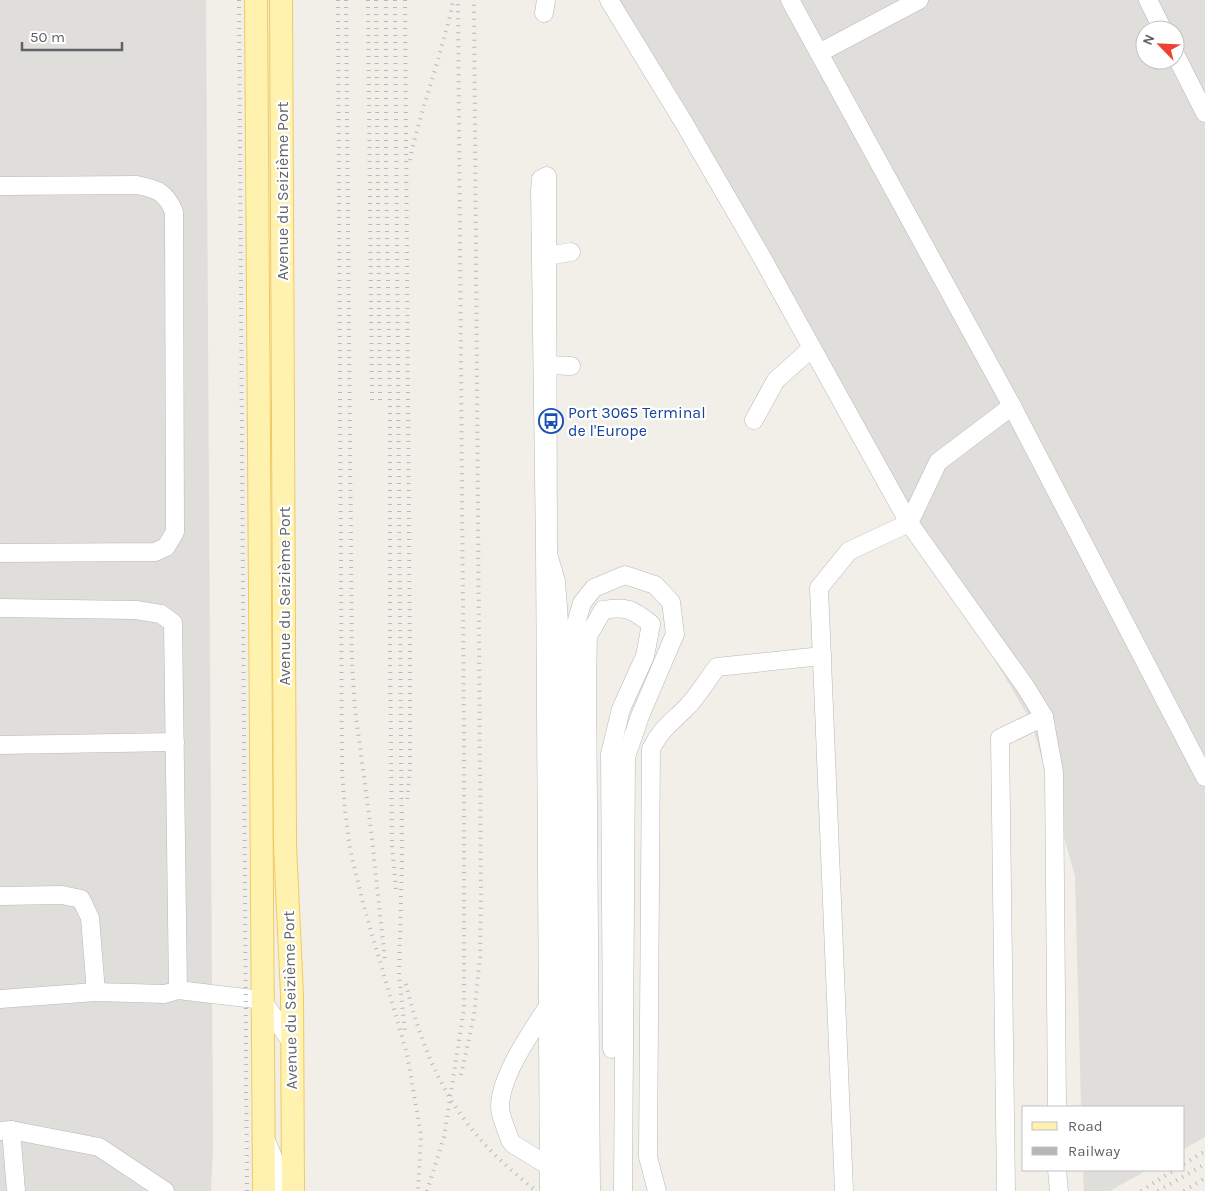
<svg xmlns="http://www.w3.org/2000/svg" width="1205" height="1191" viewBox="0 0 1205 1191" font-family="Karla,sans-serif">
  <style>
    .industrial { fill: #e0deda; fill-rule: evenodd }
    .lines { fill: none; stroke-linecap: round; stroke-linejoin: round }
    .minor-casing { stroke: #b5b8bc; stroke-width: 19 }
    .major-casing { stroke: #f2c960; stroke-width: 24 }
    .minor { stroke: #fff; stroke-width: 18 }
    .major { stroke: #fff2af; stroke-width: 22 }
    .rail { stroke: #b6b7b8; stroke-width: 4; stroke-dasharray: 1 6; stroke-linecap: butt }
    .labels { text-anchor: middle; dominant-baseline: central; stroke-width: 4.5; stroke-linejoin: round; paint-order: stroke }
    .street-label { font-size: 16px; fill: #5f6368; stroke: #fff }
    .transit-label { font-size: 16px; fill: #164399; stroke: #fff; text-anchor: start }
  </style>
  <rect width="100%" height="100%" fill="#f1efe8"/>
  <!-- industrial -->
  <g class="industrial">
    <polygon points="0,0 206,0 213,1148 211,1191 0,1191"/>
    <path d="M603,0H1205V1137L1184,1149V1107H1081L1075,876L1031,721ZM1145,30H1175V60H1145Z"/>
    <polygon points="1083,1170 1147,1170 1110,1191 1084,1191"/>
  </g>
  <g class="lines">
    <defs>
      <g id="minor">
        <polyline points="609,0 684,123 760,254 909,523 1025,686 1044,717 1054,772 1057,1107"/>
        <polyline points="790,0 1012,406 1205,777"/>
        <polyline points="1148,0 1163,30"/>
        <polyline points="544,13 546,0"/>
        <polyline points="819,53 919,0"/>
        <polyline points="1175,54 1205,113"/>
        <path d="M0,186L137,185C157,189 166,192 174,212L175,532L166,547L155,552L0,553"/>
        <polyline points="547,256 571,252"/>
        <polyline points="548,365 571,366"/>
        <polyline points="754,420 776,380 812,348"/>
        <polyline points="0,608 136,610 161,614 173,623 178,990 262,1000 292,1043"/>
        <polyline points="0,745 175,742"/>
        <polyline points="0,896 62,895 81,899 90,918 96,992"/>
        <polyline points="0,999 96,992 165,994 178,990"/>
        <path d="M548,1006C532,1031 500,1076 500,1107C500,1117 507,1130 510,1140L513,1144L549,1166"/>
        <polyline points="11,1130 16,1191"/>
        <polyline points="0,1131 11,1130 99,1147 165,1191"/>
        <path d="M266,1141C274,1157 279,1173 279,1191"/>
        <polyline points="1057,1170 1059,1191"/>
        <polyline points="549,1191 545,548 540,191 541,179 547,176 548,554 556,581 559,622 564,1191"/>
        <polyline points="578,1191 573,634 582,603 594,588 625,575 655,585 671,602 675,634 640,716 626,757 623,1191"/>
        <path d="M591,1191L587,678L588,636L603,610C627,606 632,609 651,624L645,656L621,709L610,754L612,1049"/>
        <path d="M657,1191L648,1157L651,749C661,729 671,723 686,708C698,696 707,680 717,667L822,656"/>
        <polyline points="844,1191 819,588 849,551 909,523 938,462 1012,406"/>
        <polyline points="1006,1191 1000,738 1044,717"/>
      </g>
      <g id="major">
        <polyline points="256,0 264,1191"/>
        <polyline points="281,0 285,845 292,995 293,1191"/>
      </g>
    </defs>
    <!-- minor casing -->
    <use href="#minor" class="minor-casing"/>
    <!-- major casing -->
    <use href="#major" class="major-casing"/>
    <!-- minor -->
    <use href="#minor" class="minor"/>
    <!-- major -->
    <use href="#major" class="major"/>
    <!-- rail -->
    <g class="rail">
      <polyline points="239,0 247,1191"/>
      <polyline points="338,0 342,772 345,810 350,849 364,907 407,1054 421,1135 418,1191"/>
      <polyline points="346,0 352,663 355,709 371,830 385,960"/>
      <polyline points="368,0 372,402"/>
      <polyline points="376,0 380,400"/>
      <polyline points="386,0 386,170 390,408 390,657 392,842"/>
      <polyline points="395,0 402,859 399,974 405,1032"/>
      <polyline points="405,0 410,665 410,768 407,802"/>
      <path d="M410,160C418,119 433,81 443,41C447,28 451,14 453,0"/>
      <polyline points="392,846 396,890"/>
      <path d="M406,984C419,1040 441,1095 480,1139C496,1158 517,1175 536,1191"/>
      <polyline points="461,1075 474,1015 480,957 481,898 474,0"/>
      <polyline points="1184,1164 1205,1151"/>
      <polyline points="427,1191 444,1137 464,1008 464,730 458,0"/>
      <polyline points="1141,1191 1174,1170"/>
      <polyline points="1158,1191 1205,1164"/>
      <polyline points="1184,1191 1205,1178"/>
    </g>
  </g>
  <!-- icons -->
  <defs>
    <symbol id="bus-ring" viewBox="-11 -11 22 22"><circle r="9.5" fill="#fff" stroke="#1a4fb4" stroke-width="1.5"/><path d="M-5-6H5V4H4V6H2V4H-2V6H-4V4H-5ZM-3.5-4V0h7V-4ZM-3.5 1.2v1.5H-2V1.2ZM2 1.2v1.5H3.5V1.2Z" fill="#1a4fb4"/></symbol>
  </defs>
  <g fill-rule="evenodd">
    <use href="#bus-ring" x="537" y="407" width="28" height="28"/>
  </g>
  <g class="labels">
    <!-- street labels -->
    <g class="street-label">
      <text transform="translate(282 191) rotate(-90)">Avenue du Seizième Port</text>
      <text transform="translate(284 596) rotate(-90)">Avenue du Seizième Port</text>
      <text transform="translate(290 1000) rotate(-91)">Avenue du Seizième Port</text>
    </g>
    <!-- transit labels -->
    <g class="transit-label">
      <text x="568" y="412">Port 3065 Terminal<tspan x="568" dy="18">de l'Europe</tspan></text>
    </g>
  </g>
  <!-- legend -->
  <rect x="1022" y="1106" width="162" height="65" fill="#ffffff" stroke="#bfc1c3"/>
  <rect x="1032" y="1122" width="25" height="8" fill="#fff2af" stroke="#bfc1c3"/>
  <text x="1068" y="1131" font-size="15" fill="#5f6368">Road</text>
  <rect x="1032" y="1147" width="25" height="8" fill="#b6b7b8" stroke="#bfc1c3"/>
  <text x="1068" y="1156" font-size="15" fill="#5f6368">Railway</text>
  <!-- north arrow -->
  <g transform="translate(1160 45) rotate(294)"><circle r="24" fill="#ffffff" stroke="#bfc1c3"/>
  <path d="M0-4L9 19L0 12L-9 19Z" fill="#ea4335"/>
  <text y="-8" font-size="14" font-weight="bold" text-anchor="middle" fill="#5f6368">N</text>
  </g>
  <!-- scale -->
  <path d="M22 42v8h100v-8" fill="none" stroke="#5f6368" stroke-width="2.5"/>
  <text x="30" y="42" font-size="15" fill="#5f6368" stroke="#ffffff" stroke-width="4" paint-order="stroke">50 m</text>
</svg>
